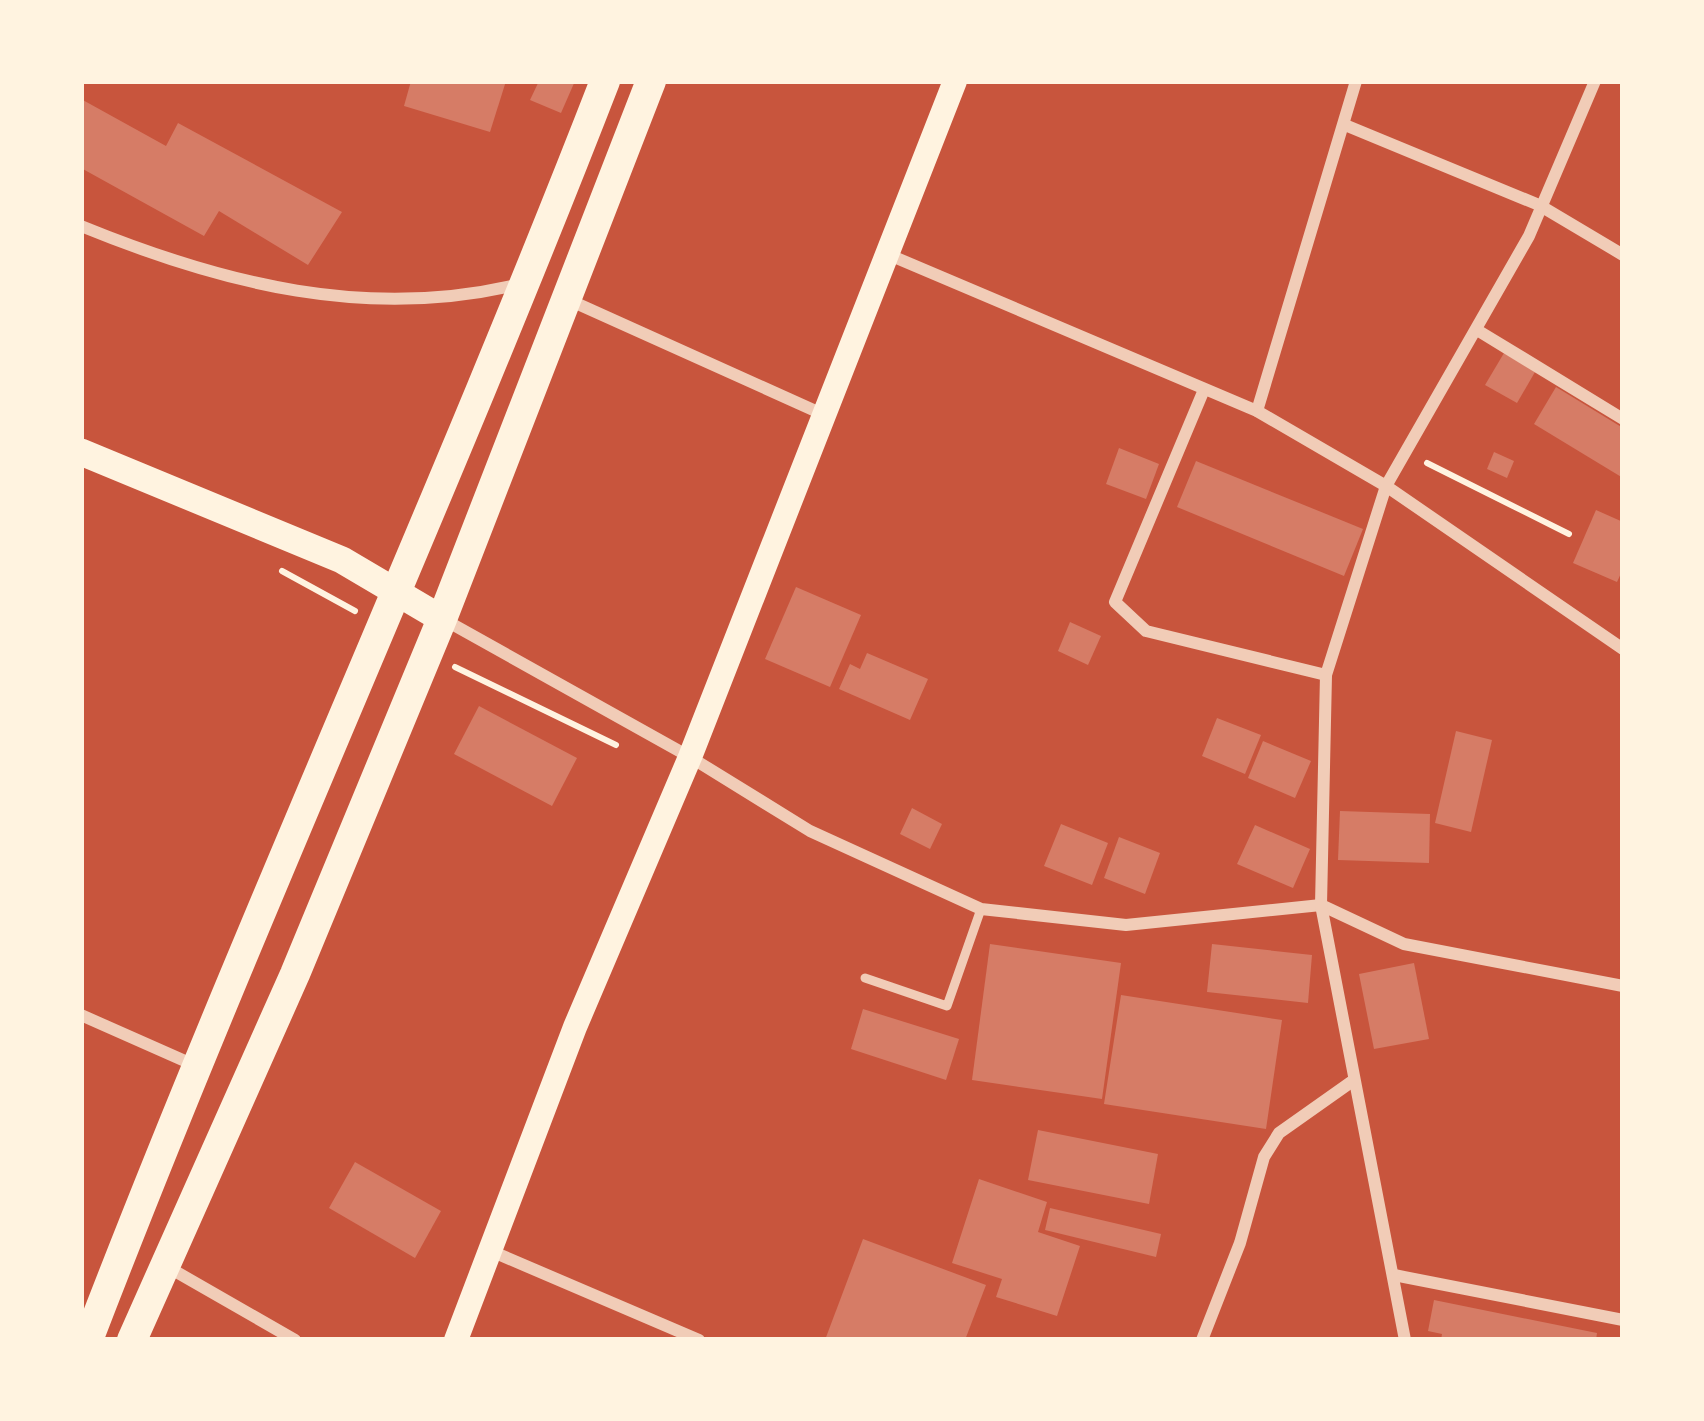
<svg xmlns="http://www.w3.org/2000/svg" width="1704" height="1421" viewBox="0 0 1704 1421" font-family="'Alegreya Sans',sans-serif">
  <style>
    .building { fill: #d67c66 }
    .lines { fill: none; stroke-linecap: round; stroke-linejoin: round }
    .path { stroke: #fff3e0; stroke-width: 6 }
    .service { stroke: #f1ccb7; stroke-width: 9 }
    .minor { stroke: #f1ccb7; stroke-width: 12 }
    .secondary { stroke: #fff3e0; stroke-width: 24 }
    .primary { stroke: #fff3e0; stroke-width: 27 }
    .trunk { stroke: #fff3e0; stroke-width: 30 }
  </style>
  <rect width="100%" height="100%" fill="#c8553d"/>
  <!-- building -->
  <g class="building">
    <polygon points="411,81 506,81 490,132 404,106"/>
    <polygon points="539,81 575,81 561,113 530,100"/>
    <polygon points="81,99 166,146 178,123 342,212 308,265 219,211 204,236 81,168"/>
    <polygon points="1504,353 1535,372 1517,403 1485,385"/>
    <polygon points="1556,387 1623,428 1623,478 1534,424"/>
    <polygon points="1119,448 1159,464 1146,499 1106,484"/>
    <polygon points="1494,452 1514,461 1507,478 1487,469"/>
    <polygon points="1196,461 1363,529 1344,576 1177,507"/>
    <polygon points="1596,510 1623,522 1623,569 1617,582 1573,563"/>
    <polygon points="796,587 861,615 830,687 765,659"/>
    <polygon points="1070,622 1101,636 1088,665 1058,651"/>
    <polygon points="867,653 928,679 910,720 839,689 850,664 860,669"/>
    <polygon points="479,706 577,758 552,806 454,754"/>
    <polygon points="1217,718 1261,735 1245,774 1202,756"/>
    <polygon points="1456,731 1492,740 1471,832 1435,823"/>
    <polygon points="1263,741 1311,761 1295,798 1248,778"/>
    <polygon points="912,808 942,824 930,849 900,834"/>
    <polygon points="1340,811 1430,814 1429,863 1338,860"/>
    <polygon points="1061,824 1108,843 1092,885 1044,866"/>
    <polygon points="1255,825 1310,849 1293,888 1237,864"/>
    <polygon points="1119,837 1160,853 1145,894 1104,878"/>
    <polygon points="990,944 1121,963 1102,1099 972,1080"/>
    <polygon points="1212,944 1312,955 1308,1003 1207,992"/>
    <polygon points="1414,963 1429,1039 1374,1049 1359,974"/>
    <polygon points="1121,995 1282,1020 1266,1129 1104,1104"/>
    <polygon points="863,1009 959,1039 946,1080 851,1049"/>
    <polygon points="1038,1130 1158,1154 1149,1204 1028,1180"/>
    <polygon points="355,1162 441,1211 415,1258 329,1208"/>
    <polygon points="979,1179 1047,1202 1038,1232 1080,1246 1057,1316 996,1297 1002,1279 952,1263"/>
    <polygon points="1050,1208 1161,1234 1156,1257 1045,1230"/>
    <polygon points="863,1239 986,1285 965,1340 825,1340"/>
    <polygon points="1434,1300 1597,1333 1596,1340 1441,1340 1442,1334 1428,1331"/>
  </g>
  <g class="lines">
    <!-- path -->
    <g class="path">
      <polyline points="1427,463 1569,534"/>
      <polyline points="282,571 355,611"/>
      <polyline points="455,667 616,745"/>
    </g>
    <!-- service -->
    <polyline class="service" points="865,978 947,1006 981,909"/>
    <!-- minor -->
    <g class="minor">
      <polyline points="1345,125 1539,205 1623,255"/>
      <path d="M81,226C223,284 368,321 520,284"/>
      <polyline points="887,254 1257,411 1386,486 1623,649"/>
      <polyline points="569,300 820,413"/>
      <polyline points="1477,330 1623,419"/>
      <polyline points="1203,392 1115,602 1146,631 1326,675"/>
      <polyline points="1257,411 1356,81"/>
      <polyline points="443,619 690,757 810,831 981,909 1126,925 1321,905 1404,944 1623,986"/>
      <polyline points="81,1015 194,1065"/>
      <polyline points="491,1251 699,1340"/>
      <polyline points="166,1266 295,1340"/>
      <polyline points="1394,1275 1623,1320"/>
      <polyline points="1202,1340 1240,1243 1264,1157 1279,1133 1354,1080"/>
      <polyline points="1405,1340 1321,905 1326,675 1386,486 1529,236 1595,81"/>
    </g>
    <!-- secondary -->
    <polyline class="secondary" points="456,1340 575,1027 690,757 955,81"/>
    <!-- primary -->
    <polyline class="primary" points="81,452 342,560 442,619"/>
    <!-- trunk -->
    <g class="trunk">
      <path d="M88,1340C251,916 441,504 605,81"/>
      <polyline points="132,1340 295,974 442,619 651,81"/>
    </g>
  </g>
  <!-- border -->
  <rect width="1704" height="1421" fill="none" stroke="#fff3e0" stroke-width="168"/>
</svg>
